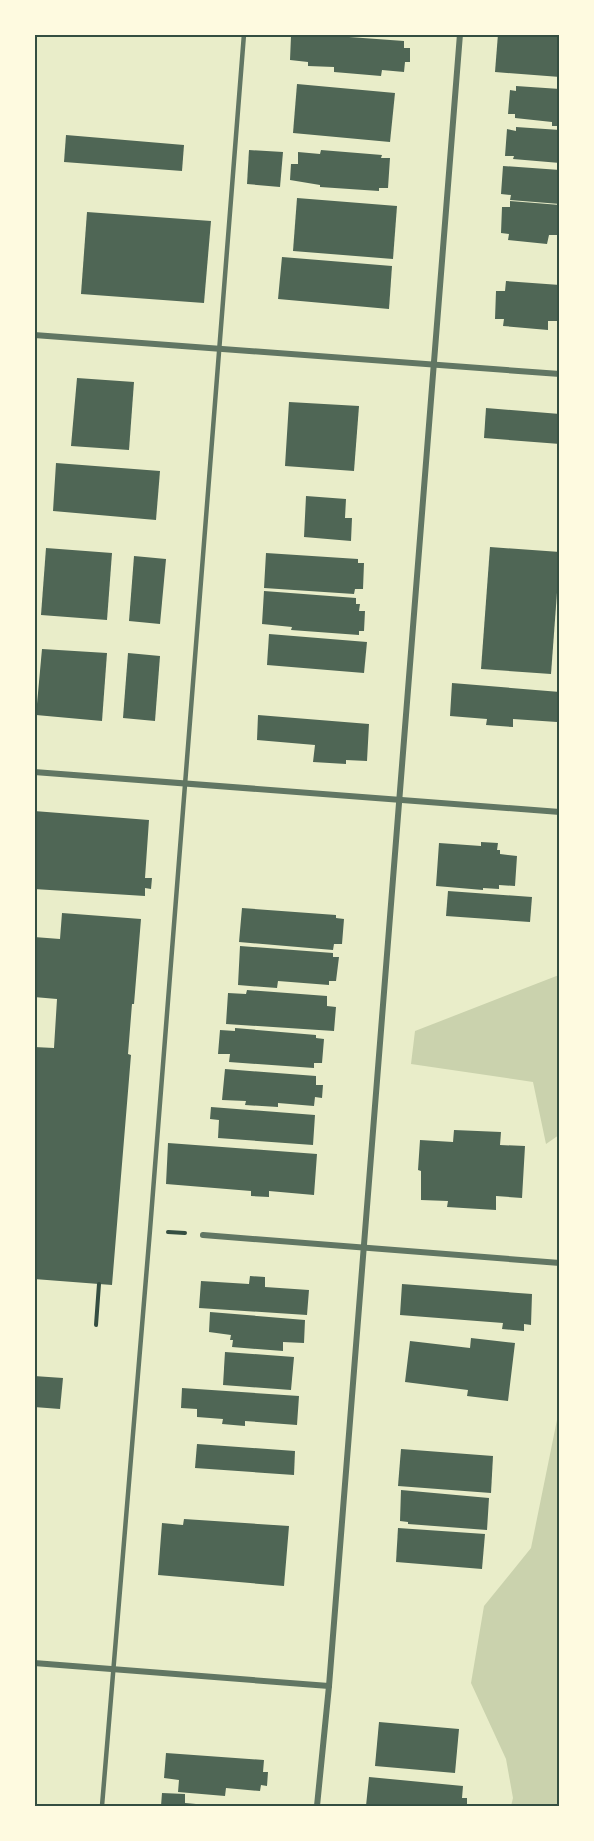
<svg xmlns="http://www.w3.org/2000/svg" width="594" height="1841" viewBox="0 0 594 1841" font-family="Ubuntu,sans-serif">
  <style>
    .green { fill: #cad2ad }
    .building { fill: #4f6655 }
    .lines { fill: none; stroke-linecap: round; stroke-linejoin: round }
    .path { stroke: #344e41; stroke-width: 4 }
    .service { stroke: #617663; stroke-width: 4.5 }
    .minor { stroke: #617663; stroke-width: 6 }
    .neatline { fill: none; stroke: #344e41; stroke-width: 2 }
  </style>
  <rect width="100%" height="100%" fill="#e9edc9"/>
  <!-- green -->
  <g class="green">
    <polygon points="559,975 559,1135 546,1144 533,1082 411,1064 415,1031"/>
    <polygon points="559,1410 559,1806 511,1806 513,1798 506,1759 471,1683 484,1606 531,1548"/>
  </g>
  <!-- building -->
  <g class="building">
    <polygon points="308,34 404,41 404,48 410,48 410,62 405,62 404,72 382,70 381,76 334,72 334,67 308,66 308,62 290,60 291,36"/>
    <polygon points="498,34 560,34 560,77 495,72"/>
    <polygon points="297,84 395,93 390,142 293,133"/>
    <polygon points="516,86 560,89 560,126 552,126 552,122 515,118 515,114 508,114 510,90 516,91"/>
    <polygon points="516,127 560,130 560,163 513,159 514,156 505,156 507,129 516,131"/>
    <polygon points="66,135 184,145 182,171 64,162"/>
    <polygon points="249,150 283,152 280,187 247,184"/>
    <polygon points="321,150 382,155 381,158 390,158 388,188 379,188 379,191 320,187 320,185 290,180 291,164 298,164 298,152 320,154"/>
    <polygon points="503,166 560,170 560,204 510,200 511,195 501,194"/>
    <polygon points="297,198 397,206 393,259 293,251"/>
    <polygon points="510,201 560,205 560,235 549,235 547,244 508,240 509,234 501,233 502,207 510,207"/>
    <polygon points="87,212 211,221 204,303 81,294"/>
    <polygon points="282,257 392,266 389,309 278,299"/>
    <polygon points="506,281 560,285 560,321 548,321 548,330 503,326 504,319 495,319 496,291 505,291"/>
    <polygon points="77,378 134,382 129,450 71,446"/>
    <polygon points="289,402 359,406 354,471 285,466"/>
    <polygon points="486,408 560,414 560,444 484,438"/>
    <polygon points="56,463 160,471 156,520 53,511"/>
    <polygon points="306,496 346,499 345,518 352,518 351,541 304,537"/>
    <polygon points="490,547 560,552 551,674 481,669"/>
    <polygon points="46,548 112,553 107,620 41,615"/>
    <polygon points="266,553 358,559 358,563 364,563 363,589 355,589 354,594 264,588"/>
    <polygon points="134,556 166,559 160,624 129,621"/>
    <polygon points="264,591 356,598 356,604 360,604 359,611 365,611 364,631 359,631 359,635 291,630 292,627 262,624"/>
    <polygon points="269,634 367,642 364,673 267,665"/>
    <polygon points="42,649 107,653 102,721 36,715"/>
    <polygon points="128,653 160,656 155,721 123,718"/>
    <polygon points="452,683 560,692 560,716 557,722 513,719 513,727 486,725 487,719 450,716"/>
    <polygon points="258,715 369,724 367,761 346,760 346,764 313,762 315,745 257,740"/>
    <polygon points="34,811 149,820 145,878 152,878 151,889 145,888 145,896 34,889"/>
    <polygon points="481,842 498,843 497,850 500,850 500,854 517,856 515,886 499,885 499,889 483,888 483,890 436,886 439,843 481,846"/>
    <polygon points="448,891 532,897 530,922 446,916"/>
    <polygon points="242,908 336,915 336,918 344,919 342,944 334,944 333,950 239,942"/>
    <polygon points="62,913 141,919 134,1004 132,1004 128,1054 131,1055 112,1285 34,1279 34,1047 54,1048 57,999 34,997 34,937 60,939"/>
    <polygon points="240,946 333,953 333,957 339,957 336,981 329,981 329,985 278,981 277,988 238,985"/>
    <polygon points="247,990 327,996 327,1006 336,1007 334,1031 226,1024 228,993 246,994"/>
    <polygon points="235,1028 316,1035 316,1038 324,1039 322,1063 314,1063 314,1068 229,1062 230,1054 218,1054 220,1030 235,1031"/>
    <polygon points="225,1069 316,1076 316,1085 323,1085 322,1098 315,1097 314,1106 278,1103 278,1107 245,1105 246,1101 222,1100"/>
    <polygon points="211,1107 315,1115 313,1145 218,1138 219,1120 210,1119"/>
    <polygon points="454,1130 501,1132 500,1145 525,1146 522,1198 496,1196 496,1210 447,1207 448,1201 421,1200 421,1171 418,1170 420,1140 453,1142"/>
    <polygon points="168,1143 317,1154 314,1195 269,1191 269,1197 251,1196 251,1191 166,1184"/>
    <polygon points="250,1276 265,1277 265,1287 309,1290 307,1315 199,1308 201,1281 249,1284"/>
    <polygon points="402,1284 532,1294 531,1325 524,1324 524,1331 502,1329 503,1323 400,1315"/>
    <polygon points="210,1312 305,1320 304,1343 283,1342 283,1351 232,1347 233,1340 230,1340 231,1335 209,1332"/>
    <polygon points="471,1338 515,1343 508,1401 467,1396 468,1390 405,1382 410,1341 470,1348"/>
    <polygon points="225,1352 294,1357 291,1390 223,1385"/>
    <polygon points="34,1376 63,1378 60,1409 34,1407"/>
    <polygon points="182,1388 299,1396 297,1425 245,1421 245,1426 222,1424 223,1419 197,1417 197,1409 181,1408"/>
    <polygon points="197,1444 295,1451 294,1475 195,1468"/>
    <polygon points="401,1449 493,1456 491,1493 398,1486"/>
    <polygon points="401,1490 489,1498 487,1530 408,1524 408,1522 400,1521"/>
    <polygon points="184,1519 289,1526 284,1586 158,1575 162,1523 183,1525"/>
    <polygon points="398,1528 485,1534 482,1569 396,1562"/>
    <polygon points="379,1722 459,1729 455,1773 375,1766"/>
    <polygon points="166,1753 264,1760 263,1772 268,1772 267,1786 261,1785 260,1791 226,1788 225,1796 178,1792 179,1780 164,1778"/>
    <polygon points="369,1777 463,1786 462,1798 467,1798 467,1806 366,1806"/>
    <polygon points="162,1793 185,1794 185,1803 207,1805 207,1806 161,1806"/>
  </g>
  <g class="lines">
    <!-- path -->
    <g class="path">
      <polyline points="168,1232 185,1233"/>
      <polyline points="96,1325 99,1284"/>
    </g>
    <!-- service -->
    <polyline class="service" points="102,1806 150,1230 244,34"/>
    <!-- minor -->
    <g class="minor">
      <polyline points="34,335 560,374"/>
      <polyline points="34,772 560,812"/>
      <polyline points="203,1235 560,1263"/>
      <polyline points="34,1663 329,1686"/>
      <polyline points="317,1806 329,1686 460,34"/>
    </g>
  </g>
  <!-- border -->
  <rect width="594" height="1841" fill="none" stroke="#fefae0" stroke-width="72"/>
  <rect x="36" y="36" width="522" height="1769" class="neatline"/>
</svg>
